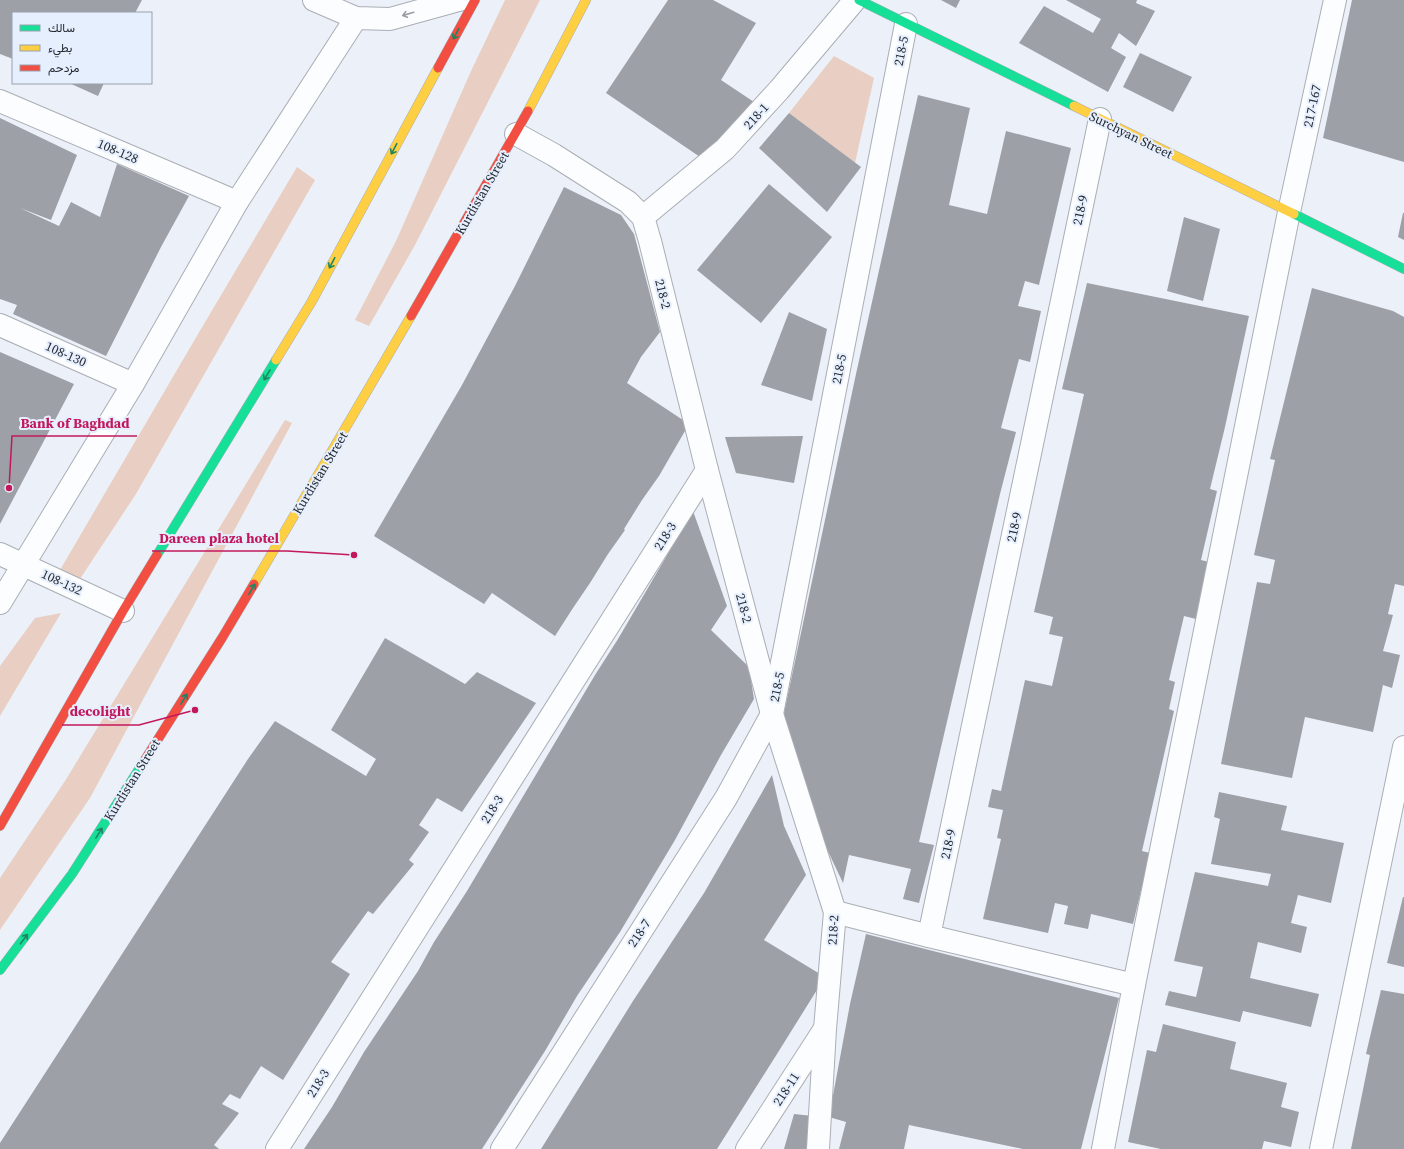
<svg xmlns="http://www.w3.org/2000/svg" width="1404" height="1149" viewBox="0 0 1404 1149" font-family="'Source Serif 4',Vazirmatn,serif">
  <style>
    .green { fill: #e9cfc3 }
    .building { fill: #9da0a7 }
    .lines { fill: none; stroke-linecap: round; stroke-linejoin: round }
    .street-casing { stroke: #aaaeb5; stroke-width: 24 }
    .fast-casing { stroke: #aaaeb5; stroke-width: 10 }
    .slow-casing { stroke: #aaaeb5; stroke-width: 10 }
    .jam-casing { stroke: #aaaeb5; stroke-width: 10 }
    .street { stroke: #fcfdfe; stroke-width: 22 }
    .fast { stroke: #16e098; stroke-width: 9 }
    .slow { stroke: #ffcf43; stroke-width: 9 }
    .jam { stroke: #f24e42; stroke-width: 9 }
    .oneway { stroke: #9c9ea2 }
    .oneway2 { stroke: #1e8564 }
    .labels { text-anchor: middle; dominant-baseline: central; stroke-width: 4; stroke-linejoin: round; paint-order: stroke }
    .street-label { font-size: 13px; fill: #262a31; stroke: #e6effe }
    .leader { fill: none; stroke: #c2185b; stroke-width: 1.5 }
    .callout-dot { fill: #c2185b; stroke: #e6effe; stroke-width: 1.5 }
    .callout-label { font-size: 14px; text-anchor: middle; font-weight: bold; fill: #c2185b; stroke: #e6effe; stroke-width: 4; stroke-linejoin: round; paint-order: stroke }
  </style>
  <rect width="100%" height="100%" fill="#ecf0f8"/>
  <!-- green -->
  <g class="green">
    <polygon points="505,0 540,0 415,245 369,326 355,320 396,241 471,71"/>
    <polygon points="834,56 874,78 855,163 789,113"/>
    <polygon points="297,167 315,180 136,494 76,585 60,570 198,334"/>
    <polygon points="285,420 292,423 90,798 0,930 0,878 65,781"/>
    <polygon points="61,613 0,716 0,666 35,618"/>
  </g>
  <!-- building -->
  <g class="building">
    <polygon points="0,0 142,0 135,13 13,13 13,59 0,54"/>
    <polygon points="668,0 713,0 756,23 721,80 757,104 703,159 606,93"/>
    <polygon points="941,0 960,0 956,8"/>
    <polygon points="1066,0 1137,0 1136,3 1155,11 1136,46 1119,33 1111,48 1126,57 1108,92 1019,43 1044,6 1093,33 1101,19"/>
    <polygon points="1352,0 1404,0 1404,162 1323,138"/>
    <polygon points="1140,53 1192,77 1173,112 1123,87"/>
    <polygon points="69,83 104,83 98,96"/>
    <polygon points="918,95 970,108 949,205 987,214 1006,131 1071,148 1039,285 1025,281 1018,306 1041,311 1030,362 1019,359 1001,428 1016,432 1000,494 919,842 934,845 919,903 903,899 911,869 849,855 843,883 825,845 786,733 784,713 856,374"/>
    <polygon points="789,113 861,167 827,212 759,148"/>
    <polygon points="0,118 77,155 51,220 20,208 59,226 71,202 100,217 117,164 189,196 161,247 106,356 13,314 17,305 0,299"/>
    <polygon points="769,184 832,237 761,323 697,270"/>
    <polygon points="564,187 621,215 634,234 660,332 641,357 627,383 689,424 659,476 642,500 624,529 625,530 608,554 590,583 573,608 555,636 492,593 484,604 374,536 462,385 515,286"/>
    <polygon points="1403,213 1404,213 1404,240 1398,237"/>
    <polygon points="1184,217 1220,229 1203,301 1167,291"/>
    <polygon points="1087,283 1249,316 1225,427 1210,489 1217,491 1201,560 1209,562 1196,619 1184,616 1169,680 1175,682 1169,709 1174,711 1142,851 1150,853 1133,924 1091,914 1088,929 1064,924 1068,906 1055,903 1048,933 983,919 1001,839 997,838 1003,810 988,807 992,789 1001,791 1025,680 1052,686 1063,637 1049,634 1053,617 1034,612 1084,394 1062,389"/>
    <polygon points="1312,288 1393,311 1404,317 1404,586 1395,584 1388,614 1393,615 1383,651 1400,655 1392,688 1383,685 1373,732 1305,717 1292,778 1221,764 1257,582 1270,584 1275,560 1254,555 1275,460 1270,459"/>
    <polygon points="789,312 827,329 812,401 761,385"/>
    <polygon points="0,352 74,384 0,524"/>
    <polygon points="803,436 794,483 736,473 725,437"/>
    <polygon points="693,511 727,606 711,630 749,667 754,699 721,755 675,840 620,932 577,996 545,1051 482,1149 304,1149 332,1107 364,1052 418,971 434,942 467,891 595,675 618,639"/>
    <polygon points="385,638 465,684 477,672 536,703 462,812 437,798 419,825 429,832 409,860 414,864 373,914 368,911 331,962 350,974 283,1080 261,1066 240,1099 230,1094 222,1104 239,1113 214,1145 219,1149 0,1149 0,1143 248,759 275,721 366,776 376,759 331,730"/>
    <polygon points="772,775 784,826 806,875 764,940 825,977 777,1054 717,1149 541,1149 633,1001 704,893"/>
    <polygon points="1219,792 1287,806 1281,830 1344,843 1331,903 1298,895 1291,923 1307,927 1301,953 1258,942 1250,978 1319,994 1311,1027 1243,1011 1240,1022 1165,1005 1169,991 1196,997 1203,967 1174,961 1195,872 1268,886 1271,874 1211,864 1220,819 1214,817"/>
    <polygon points="1403,897 1404,897 1404,967 1387,963"/>
    <polygon points="866,934 1119,998 1081,1149 1023,1149 909,1125 904,1149 839,1149 846,1122 829,1117 850,1004"/>
    <polygon points="1381,990 1404,994 1404,1149 1351,1149 1370,1055 1366,1054"/>
    <polygon points="1163,1024 1236,1042 1230,1069 1287,1083 1281,1107 1299,1112 1291,1147 1264,1141 1262,1149 1161,1149 1128,1142 1147,1050 1156,1052"/>
    <polygon points="794,1114 813,1116 809,1149 784,1149"/>
  </g>
  <g class="lines">
    <defs>
      <g id="street">
        <polyline points="314,0 356,18 390,19 459,0"/>
        <polyline points="0,101 237,202"/>
        <polyline points="516,134 554,155 628,202 643,217 650,241 707,470 772,714 835,912 825,1029 818,1149"/>
        <polyline points="643,217 725,149 779,90 855,0"/>
        <polyline points="0,325 133,384"/>
        <polyline points="0,554 123,611"/>
        <polyline points="0,603 133,384 237,202 356,18"/>
        <polyline points="835,912 929,936 1134,985"/>
        <polyline points="929,936 1100,119"/>
        <polyline points="277,1149 707,470"/>
        <polyline points="502,1149 726,798 772,714 906,24"/>
        <polyline points="747,1149 824,1030"/>
        <polyline points="1103,1149 1134,985 1289,212 1335,0"/>
        <polyline points="1321,1149 1404,747"/>
      </g>
      <g id="fast">
        <polyline points="859,0 1074,106"/>
        <polyline points="1294,214 1404,269"/>
        <polyline points="157,555 276,360"/>
        <polyline points="0,970 72,874 141,766"/>
      </g>
      <g id="slow">
        <polyline points="1074,106 1294,214"/>
        <polyline points="528,111 586,0"/>
        <polyline points="276,360 312,301 438,68"/>
        <polyline points="254,584 411,316"/>
      </g>
      <g id="jam">
        <polyline points="438,68 475,0"/>
        <polyline points="411,316 528,111"/>
        <polyline points="141,766 222,638 254,584"/>
        <polyline points="0,826 123,611 157,555"/>
      </g>
    </defs>
    <!-- street casing -->
    <use href="#street" class="street-casing"/>
    <!-- fast casing -->
    <use href="#fast" class="fast-casing"/>
    <!-- slow casing -->
    <use href="#slow" class="slow-casing"/>
    <!-- jam casing -->
    <use href="#jam" class="jam-casing"/>
    <!-- street -->
    <use href="#street" class="street"/>
    <!-- fast -->
    <use href="#fast" class="fast"/>
    <!-- slow -->
    <use href="#slow" class="slow"/>
    <!-- jam -->
    <use href="#jam" class="jam"/>
  </g>
  <!-- one-way arrows -->
  <defs><path id="oneway-shaft" d="M-6 0H5M1.5-3L5.5 0L1.5 3" fill="none" stroke-width="1.6" stroke-linecap="round" stroke-linejoin="round"/></defs>
  <use class="oneway" href="#oneway-shaft" transform="translate(408 14) rotate(164)"/>
  <g class="oneway2">
    <use href="#oneway-shaft" transform="translate(456 34) rotate(118)"/>
    <use href="#oneway-shaft" transform="translate(394 149) rotate(118)"/>
    <use href="#oneway-shaft" transform="translate(332 263) rotate(118)"/>
    <use href="#oneway-shaft" transform="translate(267 375) rotate(121)"/>
    <use href="#oneway-shaft" transform="translate(252 589) rotate(-59)"/>
    <use href="#oneway-shaft" transform="translate(184 699) rotate(-58)"/>
    <use href="#oneway-shaft" transform="translate(99 833) rotate(-58)"/>
    <use href="#oneway-shaft" transform="translate(24 939) rotate(-53)"/>
  </g>
  <g class="labels">
    <!-- street labels -->
    <g class="street-label">
      <text transform="translate(901 51) rotate(-79)">218-5</text>
      <text transform="translate(1312 106) rotate(-78)">217-167</text>
      <text transform="translate(756 116) rotate(-48)">218-1</text>
      <text transform="translate(1131 135) rotate(26)">Surchyan Street</text>
      <text transform="translate(118 151) rotate(23)">108-128</text>
      <text transform="translate(482 193) rotate(-60)">Kurdistan Street</text>
      <text transform="translate(1080 210) rotate(-78)">218-9</text>
      <text transform="translate(663 294) rotate(76)">218-2</text>
      <text transform="translate(66 354) rotate(24)">108-130</text>
      <text transform="translate(839 369) rotate(-79)">218-5</text>
      <text transform="translate(320 473) rotate(-59)">Kurdistan Street</text>
      <text transform="translate(1014 527) rotate(-78)">218-9</text>
      <text transform="translate(665 536) rotate(-58)">218-3</text>
      <text transform="translate(62 582) rotate(25)">108-132</text>
      <text transform="translate(744 608) rotate(75)">218-2</text>
      <text transform="translate(777 687) rotate(-79)">218-5</text>
      <text transform="translate(132 780) rotate(-58)">Kurdistan Street</text>
      <text transform="translate(492 809) rotate(-58)">218-3</text>
      <text transform="translate(948 844) rotate(-78)">218-9</text>
      <text transform="translate(833 930) rotate(-86)">218-2</text>
      <text transform="translate(639 933) rotate(-57)">218-7</text>
      <text transform="translate(318 1083) rotate(-58)">218-3</text>
      <text transform="translate(786 1089) rotate(-57)">218-11</text>
    </g>
  </g>
  <!-- callouts -->
  <path class="leader" d="M9 488L12 436H137M354 555L287 551H152M195 710L139 725H62"/>
  <g class="callout-dot">
    <circle cx="9" cy="488" r="4"/>
    <circle cx="354" cy="555" r="4"/>
    <circle cx="195" cy="710" r="4"/>
  </g>
  <g class="callout-label">
    <text x="75" y="428">Bank of Baghdad</text>
    <text x="219" y="543">Dareen plaza hotel</text>
    <text x="100" y="716">decolight</text>
  </g>
  <!-- legend -->
  <rect x="12" y="12" width="140" height="72" fill="#e6effe" stroke="#99a0ac"/>
  <rect x="20" y="25" width="20" height="6" fill="#16e098" stroke="#99a0ac"/>
  <text x="48" y="32" font-size="12" fill="#262a31">سالك</text>
  <rect x="20" y="45" width="20" height="6" fill="#ffcf43" stroke="#99a0ac"/>
  <text x="48" y="52" font-size="12" fill="#262a31">بطيء</text>
  <rect x="20" y="65" width="20" height="6" fill="#f24e42" stroke="#99a0ac"/>
  <text x="48" y="72" font-size="12" fill="#262a31">مزدحم</text>
</svg>
